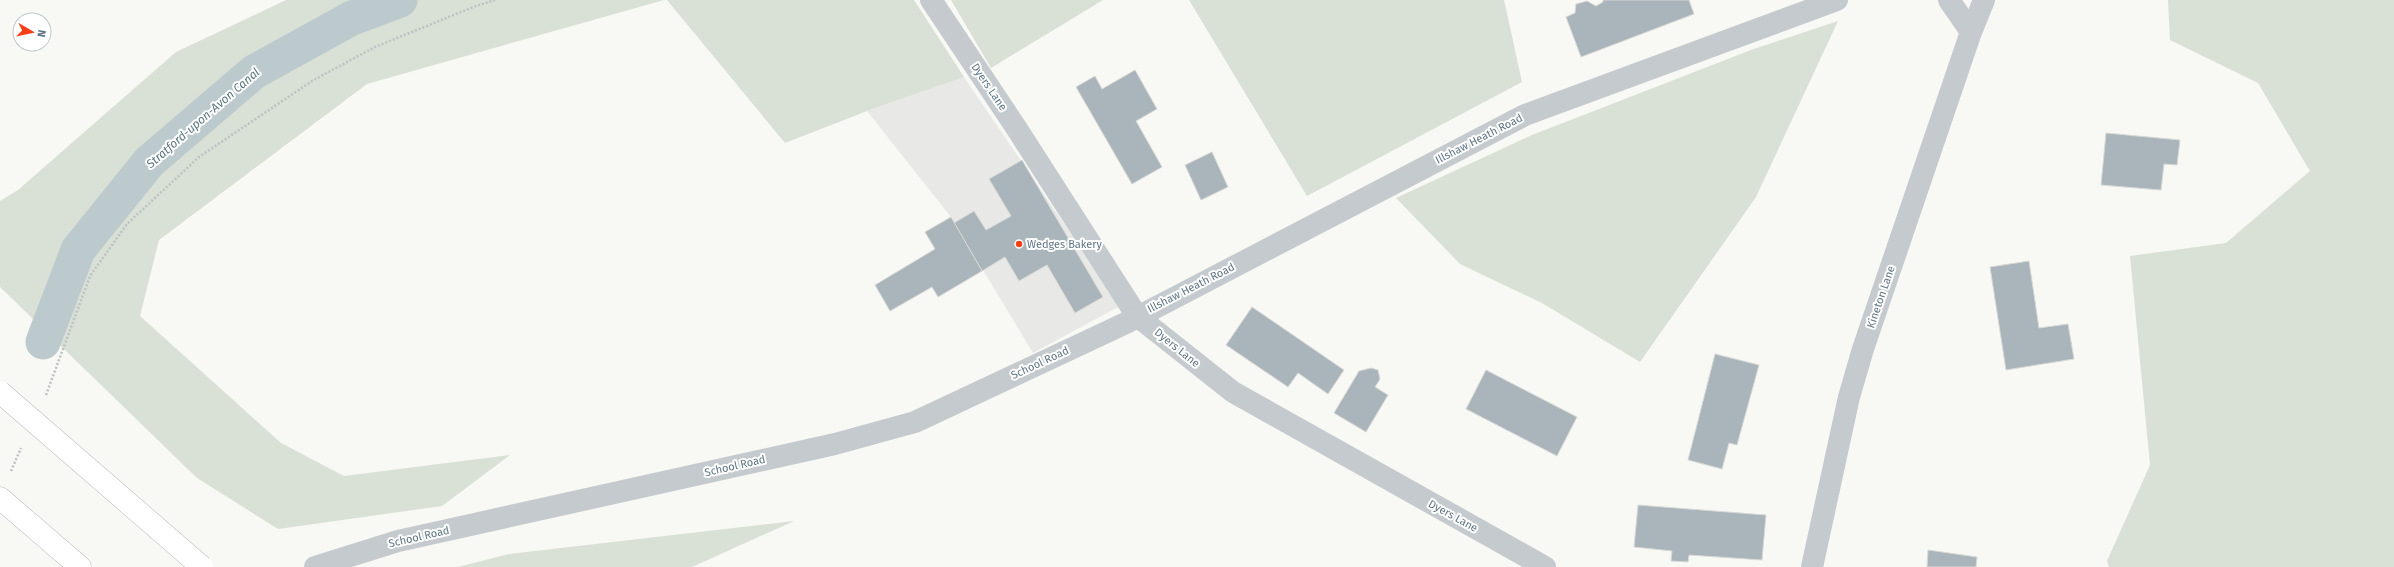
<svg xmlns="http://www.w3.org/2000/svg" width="2394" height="567" viewBox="0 0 2394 567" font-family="'Fira Sans',sans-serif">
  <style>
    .built { fill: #e8e9e7 }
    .green { fill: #d9e0d5 }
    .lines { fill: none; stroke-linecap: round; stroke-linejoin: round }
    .canal { stroke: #bccace; stroke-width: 35 }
    .building { fill: #a9b5ba; stroke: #d9d9d7 }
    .motorway-casing { stroke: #b9bdc0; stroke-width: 23 }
    .path { stroke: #bec1c3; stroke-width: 2.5; stroke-dasharray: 2 2; stroke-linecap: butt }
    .minor { stroke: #c4cacd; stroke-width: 22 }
    .tertiary { stroke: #c4cacd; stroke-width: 22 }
    .motorway { stroke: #fff; stroke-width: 22 }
    .motorway-bridge-casing { stroke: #b9bdc0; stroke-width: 23; stroke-linecap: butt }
    .motorway-bridge { stroke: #fff; stroke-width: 22 }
    .poi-dot { fill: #f63d16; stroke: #fff; stroke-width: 1.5 }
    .labels { text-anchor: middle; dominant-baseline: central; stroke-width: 4; stroke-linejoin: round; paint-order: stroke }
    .street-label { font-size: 11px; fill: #5f7583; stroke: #fff }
    .poi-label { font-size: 11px; fill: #5f7583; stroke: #fff; text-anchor: start }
    .water-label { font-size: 12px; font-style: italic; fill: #5a767d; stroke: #fff }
  </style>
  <rect width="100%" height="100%" fill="#f8f8f4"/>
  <!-- built -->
  <polygon class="built" points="964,77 1120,306 1033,353 951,217 867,111"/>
  <!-- green -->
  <g class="green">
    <polygon points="286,0 664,0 367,84 159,240 140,316 281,443 344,476 510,455 442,506 278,529 197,478 0,287 0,201 18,190 176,52"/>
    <polygon points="667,0 914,0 964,77 867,111 785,143"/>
    <polygon points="951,0 1103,0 991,68"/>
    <polygon points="1189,0 1504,0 1522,82 1307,196"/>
    <polygon points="2168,0 2394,0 2394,567 2109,567 2107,561 2150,465 2130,256 2226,243 2310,171 2258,83 2170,40"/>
    <polygon points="1838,21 1756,197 1640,362 1542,303 1460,264 1396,198 1532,135 1751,50"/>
    <polygon points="794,521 692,567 458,567 509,554"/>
  </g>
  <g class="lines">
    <!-- canal -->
    <polyline class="canal" points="43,342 78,250 149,162 254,72 352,18 400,0"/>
  </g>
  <!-- building -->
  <g class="building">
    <polygon points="1603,0 1689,0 1694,14 1581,57 1566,17 1575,13 1576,4 1587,1 1596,6 1603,2"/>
    <polygon points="1135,70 1157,109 1136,121 1162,167 1132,184 1076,87 1095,76 1102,89"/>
    <polygon points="2106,133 2180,140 2177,165 2164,164 2161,190 2101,185"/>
    <polygon points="1212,152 1228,187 1201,200 1185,165"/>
    <polygon points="1022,160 1103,297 1075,313 1047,265 1019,281 1005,257 982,271 954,223 974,211 986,230 1011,216 989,179"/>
    <polygon points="951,217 982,271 938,297 932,287 890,311 875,285 935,249 925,232"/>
    <polygon points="2029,261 2039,328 2068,324 2074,359 2006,370 1990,267"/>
    <polygon points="1252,307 1344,370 1328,394 1298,373 1288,387 1226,345"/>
    <polygon points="1715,354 1759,365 1737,445 1729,443 1722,469 1688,460"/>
    <polygon points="1371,368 1378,370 1380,379 1375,387 1388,395 1366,432 1334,413 1359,371"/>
    <polygon points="1486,370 1577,417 1557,456 1466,409"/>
    <polygon points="1638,505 1766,515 1762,560 1689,555 1688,562 1671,561 1672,551 1634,547"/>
    <polygon points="1928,550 1977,557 1976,567 1927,567"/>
  </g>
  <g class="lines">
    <defs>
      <polyline id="motorway" points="0,498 80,567"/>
    </defs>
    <!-- motorway casing -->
    <use href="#motorway" class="motorway-casing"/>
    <!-- path -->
    <g class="path">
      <polyline points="46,395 90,276 127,224 199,157 312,81 375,47 476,6 495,0"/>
      <polyline points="11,471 21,448"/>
    </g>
    <!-- minor -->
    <polyline class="minor" points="931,0 1017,129 1137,316"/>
    <!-- tertiary -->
    <g class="tertiary">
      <polyline points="1971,32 1984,0"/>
      <polyline points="1137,316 1233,392 1545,567"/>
      <polyline points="315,567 398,541 835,444 915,422 1128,322 1525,115 1837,0"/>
      <polyline points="1812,567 1849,397 1863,349 1971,32 1949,0"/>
    </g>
    <!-- motorway -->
    <use href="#motorway" class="motorway"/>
    <defs>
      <polyline id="motorway-bridge" points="0,392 202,567"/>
    </defs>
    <!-- motorway-bridge casing -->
    <use href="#motorway-bridge" class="motorway-bridge-casing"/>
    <!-- motorway-bridge -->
    <use href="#motorway-bridge" class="motorway-bridge"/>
  </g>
  <!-- markers -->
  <circle class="poi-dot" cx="1019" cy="244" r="4"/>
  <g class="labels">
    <!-- street labels -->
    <g class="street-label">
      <text transform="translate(989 87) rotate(56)">Dyers Lane</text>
      <text transform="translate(1479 139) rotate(-27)">Illshaw Heath Road</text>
      <text transform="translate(1191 288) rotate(-27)">Illshaw Heath Road</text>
      <text transform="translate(1881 297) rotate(-71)">Kineton Lane</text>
      <text transform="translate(1177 348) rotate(39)">Dyers Lane</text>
      <text transform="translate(1040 363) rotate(-25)">School Road</text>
      <text transform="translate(735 466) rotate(-13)">School Road</text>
      <text transform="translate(1453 516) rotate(29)">Dyers Lane</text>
      <text transform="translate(419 537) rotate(-13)">School Road</text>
    </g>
    <!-- poi labels -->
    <g class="poi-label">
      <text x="1027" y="244">Wedges Bakery</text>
    </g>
    <!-- water labels -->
    <g class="water-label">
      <text transform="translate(203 118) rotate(-41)">Stratford-upon-Avon Canal</text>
    </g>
  </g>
  <!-- north arrow -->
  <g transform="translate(32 32) rotate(99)"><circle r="19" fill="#ffffff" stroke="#bfc8cd"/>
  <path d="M0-3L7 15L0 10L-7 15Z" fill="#f63d16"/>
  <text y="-6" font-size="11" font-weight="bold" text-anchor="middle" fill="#5f7583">N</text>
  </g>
</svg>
